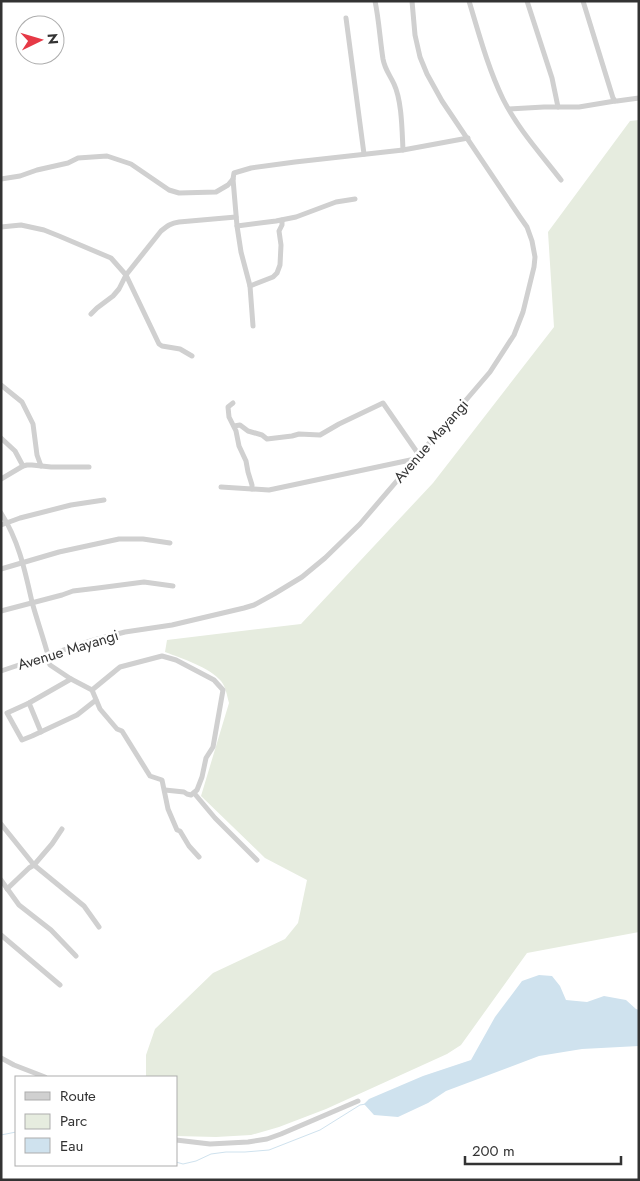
<svg xmlns="http://www.w3.org/2000/svg" width="640" height="1181" viewBox="0 0 640 1181" font-family="Jost,sans-serif">
  <style>
    .green { fill: #e6ecdf }
    .water { fill: #cfe2ee }
    .lines { fill: none; stroke-linecap: round; stroke-linejoin: round }
    .stream { stroke: #cfe2ee; stroke-width: 1 }
    .minor { stroke: #d0d0d0; stroke-width: 5 }
    .labels { text-anchor: middle; dominant-baseline: central; stroke-width: 5; stroke-linejoin: round; paint-order: stroke }
    .street-label { font-size: 15px; fill: #333; stroke: #fff }
  </style>
  <rect width="100%" height="100%" fill="#fff"/>
  <!-- green -->
  <path class="green" d="M639,120V932L527,953L461,1045L447,1054L326,1109L279,1127L251,1135L216,1137L176,1136V1077H146V1055L155,1029L213,973L285,939L298,923L307,880L265,858L201,796L229,703C227,696 226,687 221,681C209,667 183,659 165,652L167,640L301,624L433,483L554,327L548,232L630,121Z"/>
  <!-- water -->
  <polygon class="water" points="539,975 552,976 560,986 566,1000 587,1002 604,996 626,1000 636,1009 639,1010 639,1046 582,1049 539,1056 446,1091 428,1103 398,1117 374,1115 364,1104 369,1099 423,1076 471,1060 495,1017 522,981"/>
  <g class="lines">
    <!-- stream -->
    <g class="stream">
      <polyline points="1,1135 16,1132"/>
      <polyline points="176,1162 183,1164 196,1161 211,1154 226,1152 245,1152 269,1150 320,1130 360,1105 366,1104"/>
    </g>
    <!-- minor -->
    <g class="minor">
      <path d="M375,1C379,20 380,40 383,59C385,70 390,75 394,84C402,101 402,131 403,150"/>
      <path d="M469,1C479,34 488,68 503,99C518,129 541,154 561,180"/>
      <polyline points="527,1 552,78 558,107"/>
      <polyline points="583,1 613,98 615,101 617,101 639,98"/>
      <polyline points="346,18 364,154"/>
      <polyline points="509,109 544,107 579,107 615,101"/>
      <polyline points="1,179 20,176 37,170 68,163 78,158 107,156 131,164 169,190 179,193 216,192 228,185 233,179"/>
      <polyline points="237,226 276,221 296,217 336,202 355,199"/>
      <polyline points="1,227 21,225 44,230 59,236 111,258 126,275 159,344 162,346 180,349 192,356"/>
      <polyline points="250,286 273,277 277,273 280,265 281,245 279,231 282,225 282,220"/>
      <path d="M91,314L97,308L113,296L119,289L126,275L161,231C167,226 171,223 179,222L236,217"/>
      <polyline points="253,326 250,286 241,252 237,226 233,179 234,173 251,168 295,162 403,150 468,138"/>
      <polyline points="1,385 22,402 33,424 37,455 41,466"/>
      <polyline points="233,403 228,407 229,417 236,431 239,446 246,461 248,472 252,485 252,489"/>
      <polyline points="234,426 240,425 248,431 262,435 267,439 292,436 299,434 320,435 339,424 383,403 419,455"/>
      <polyline points="1,438 15,451 23,466"/>
      <polyline points="1,479 23,466 27,465 32,465 51,467 89,467"/>
      <polyline points="221,487 269,490 415,459"/>
      <path d="M1,513C19,541 25,571 32,602C37,620 43,637 48,655"/>
      <polyline points="1,525 20,518 71,505 104,500"/>
      <polyline points="1,569 59,552 119,539 143,539 170,543"/>
      <polyline points="1,611 62,595 73,591 98,588 144,582 173,586"/>
      <polyline points="46,656 50,665 71,679 92,690 100,709 117,729 122,731 150,776 162,780 168,809 177,830 180,831 189,846 199,857"/>
      <polyline points="1,671 90,641 125,632 172,625 244,608 254,605 274,594 302,577 325,558 360,524 490,372 514,335 523,312 534,267 535,257 532,241 527,227 520,217 442,101 427,74 420,57 415,35 412,1"/>
      <polyline points="71,679 29,703 7,713 22,740 32,736 77,715 96,700"/>
      <polyline points="92,690 120,667 162,656 176,660 214,680 223,690 213,747 206,758 202,777 197,790 191,795 187,794 184,792 165,790"/>
      <polyline points="29,703 41,732"/>
      <polyline points="194,793 215,818 257,860"/>
      <polyline points="1,824 34,865 52,844 62,829"/>
      <polyline points="1,880 19,905 51,930 76,956"/>
      <polyline points="7,889 29,868 34,865 84,906 99,927"/>
      <polyline points="1,935 60,985"/>
      <polyline points="1,1058 14,1065 45,1077"/>
      <polyline points="176,1140 210,1144 248,1142 267,1139 281,1134 358,1101"/>
    </g>
  </g>
  <g class="labels">
    <!-- street labels -->
    <g class="street-label">
      <text transform="translate(431 441) rotate(-49)">Avenue Mayangi</text>
      <text transform="translate(68 650) rotate(-17)">Avenue Mayangi</text>
    </g>
  </g>
  <!-- border -->
  <rect width="640" height="1181" fill="none" stroke="#333333" stroke-width="5"/>
  <!-- legend -->
  <rect x="15" y="1076" width="162" height="90" fill="#ffffff" stroke="#adadad"/>
  <rect x="25" y="1092" width="25" height="8" fill="#d0d0d0" stroke="#adadad"/>
  <text x="60" y="1101" font-size="15" fill="#333333">Route</text>
  <rect x="25" y="1114" width="25" height="15" fill="#e6ecdf" stroke="#adadad"/>
  <text x="60" y="1126" font-size="15" fill="#333333">Parc</text>
  <rect x="25" y="1138" width="25" height="15" fill="#cfe2ee" stroke="#adadad"/>
  <text x="60" y="1151" font-size="15" fill="#333333">Eau</text>
  <!-- north arrow -->
  <g transform="translate(40 40) rotate(85)"><circle r="24" fill="#ffffff" stroke="#adadad"/>
  <path d="M0-4L9 19L0 12L-9 19Z" fill="#e63946"/>
  <text y="-8" font-size="14" font-weight="bold" text-anchor="middle" fill="#333333">N</text>
  </g>
  <!-- scale -->
  <path d="M465 1156v8h156v-8" fill="none" stroke="#333333" stroke-width="2.5"/>
  <text x="472" y="1156" font-size="15" fill="#333333" stroke="#ffffff" stroke-width="4" paint-order="stroke">200 m</text>
</svg>
